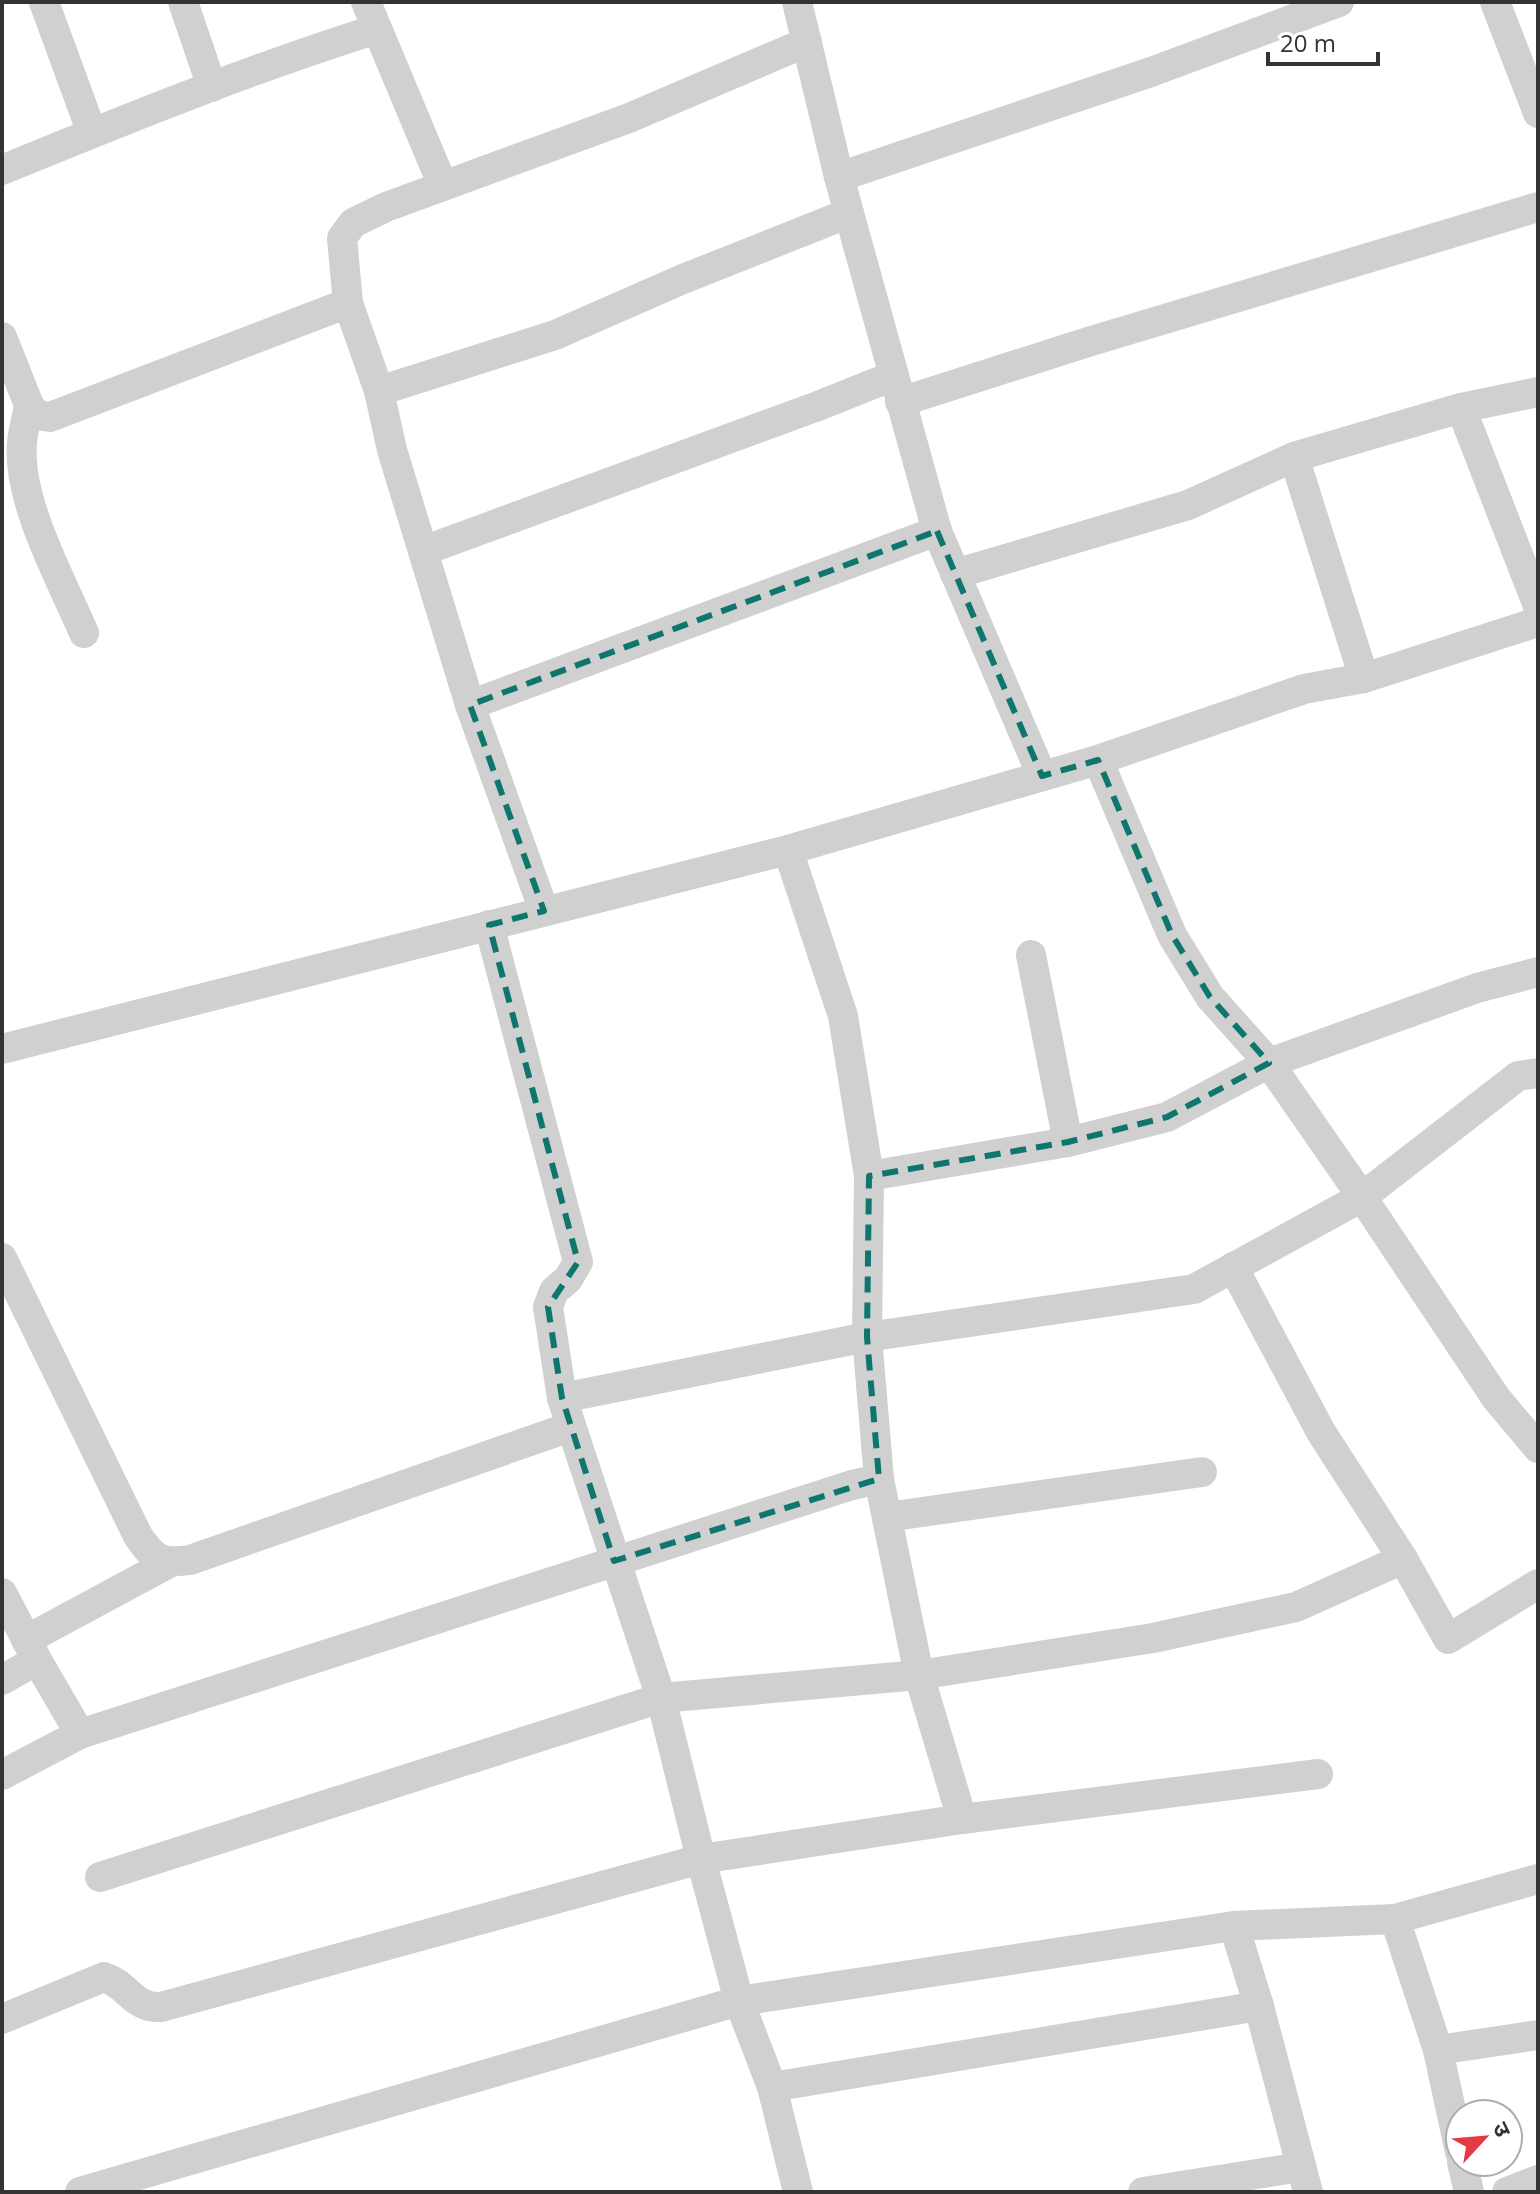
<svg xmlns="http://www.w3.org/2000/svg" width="1540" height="2194" viewBox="0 0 1540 2194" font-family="'Open Sans','Noto Sans Devanagari',sans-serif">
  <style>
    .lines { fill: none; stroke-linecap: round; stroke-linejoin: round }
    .minor { stroke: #d0d0d0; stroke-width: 30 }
    .marked { fill: none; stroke: #0f766e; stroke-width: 6; stroke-dasharray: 16 10; stroke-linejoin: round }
  </style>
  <rect width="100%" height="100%" fill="#fff"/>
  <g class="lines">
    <!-- minor -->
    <g class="minor">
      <polyline points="44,2 92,133"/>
      <polyline points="183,2 212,87"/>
      <polyline points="366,2 443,186"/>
      <polyline points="797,2 839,177 937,531 1042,776"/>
      <polyline points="1495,2 1538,113"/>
      <path d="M2,170C126,119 250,69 377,29"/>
      <polyline points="839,177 1151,72 1339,2"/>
      <polyline points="348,303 342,238 353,223 386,207 629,118 807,42"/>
      <polyline points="2,337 29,405 37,415 50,417 348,303 379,391"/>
      <polyline points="900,402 1088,342 1538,207"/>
      <path d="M29,405C27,418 23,430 22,443C17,501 61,579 84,633"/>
      <polyline points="1461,408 1538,606"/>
      <polyline points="423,551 818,406 893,376"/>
      <polyline points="955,574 1188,505 1294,457"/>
      <polyline points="1364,678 1294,457 1461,408 1538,392"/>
      <polyline points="470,705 937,531"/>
      <polyline points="544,911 470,705 392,450 379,391 555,335 683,279 849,213"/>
      <polyline points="489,925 578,1262 568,1279 554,1291 548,1307 562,1398 661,1698 701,1859 739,2001 772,2087 798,2192"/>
      <polyline points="1031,955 1068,1142"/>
      <polyline points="1538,972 1477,988 1269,1063 1362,1197 1518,1076 1538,1073"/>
      <polyline points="2,1049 788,850 1098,760 1304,689 1364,678 1538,622"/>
      <polyline points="869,1176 1068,1142 1167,1117 1269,1063 1210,997 1172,935 1098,760"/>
      <path d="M2,1258L138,1536C154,1559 161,1564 190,1560L570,1427"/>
      <polyline points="1233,1267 1321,1432 1403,1559 1448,1639 1538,1584"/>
      <polyline points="562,1398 867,1337 1194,1289 1362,1197 1496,1398 1538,1448"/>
      <polyline points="887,1517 1202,1472"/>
      <polyline points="2,1593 37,1660 80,1734 852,1485 879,1479"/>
      <polyline points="26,1640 169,1563"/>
      <polyline points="2,1680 37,1660"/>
      <polyline points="2,1775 80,1734"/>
      <polyline points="962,1819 919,1675 1153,1638 1296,1607 1403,1559"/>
      <polyline points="100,1877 661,1698 919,1675 879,1479 867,1337 869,1176 843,1016 788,850"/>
      <polyline points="1234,1926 1395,1919"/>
      <path d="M2,2019L104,1977C127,1984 134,2009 161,2007L701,1859L962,1819L1318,1774"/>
      <polyline points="1438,2050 1538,2035"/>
      <polyline points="772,2087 1259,2006"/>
      <polyline points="1460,2152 1438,2050 1395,1919 1538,1879"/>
      <polyline points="1462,2162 1469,2192"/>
      <polyline points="80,2192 739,2001 1234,1926 1259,2006 1308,2192"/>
      <polyline points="1143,2192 1301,2167"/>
      <polyline points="1507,2192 1538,2180"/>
    </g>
  </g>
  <!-- marked area -->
  <path class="marked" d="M937,531L1042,776L1098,760L1172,935L1210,997L1269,1063L1167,1117L1068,1142L869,1176L867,1337L879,1479L614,1561L562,1398L548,1307L578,1262L489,925L544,911L470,705Z"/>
  <!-- border -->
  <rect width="1540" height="2194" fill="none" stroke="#333333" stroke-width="8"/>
  <!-- north arrow -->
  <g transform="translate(1484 2138) rotate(64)"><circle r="38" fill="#ffffff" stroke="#adadad" stroke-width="2"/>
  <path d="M0-6L14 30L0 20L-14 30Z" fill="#e63946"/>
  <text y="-12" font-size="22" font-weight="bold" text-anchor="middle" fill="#333333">उ</text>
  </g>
  <!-- scale -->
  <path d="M1268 52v12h110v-12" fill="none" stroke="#333333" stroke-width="4"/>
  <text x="1280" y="52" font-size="24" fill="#333333" stroke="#ffffff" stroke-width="6" paint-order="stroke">20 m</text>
</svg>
